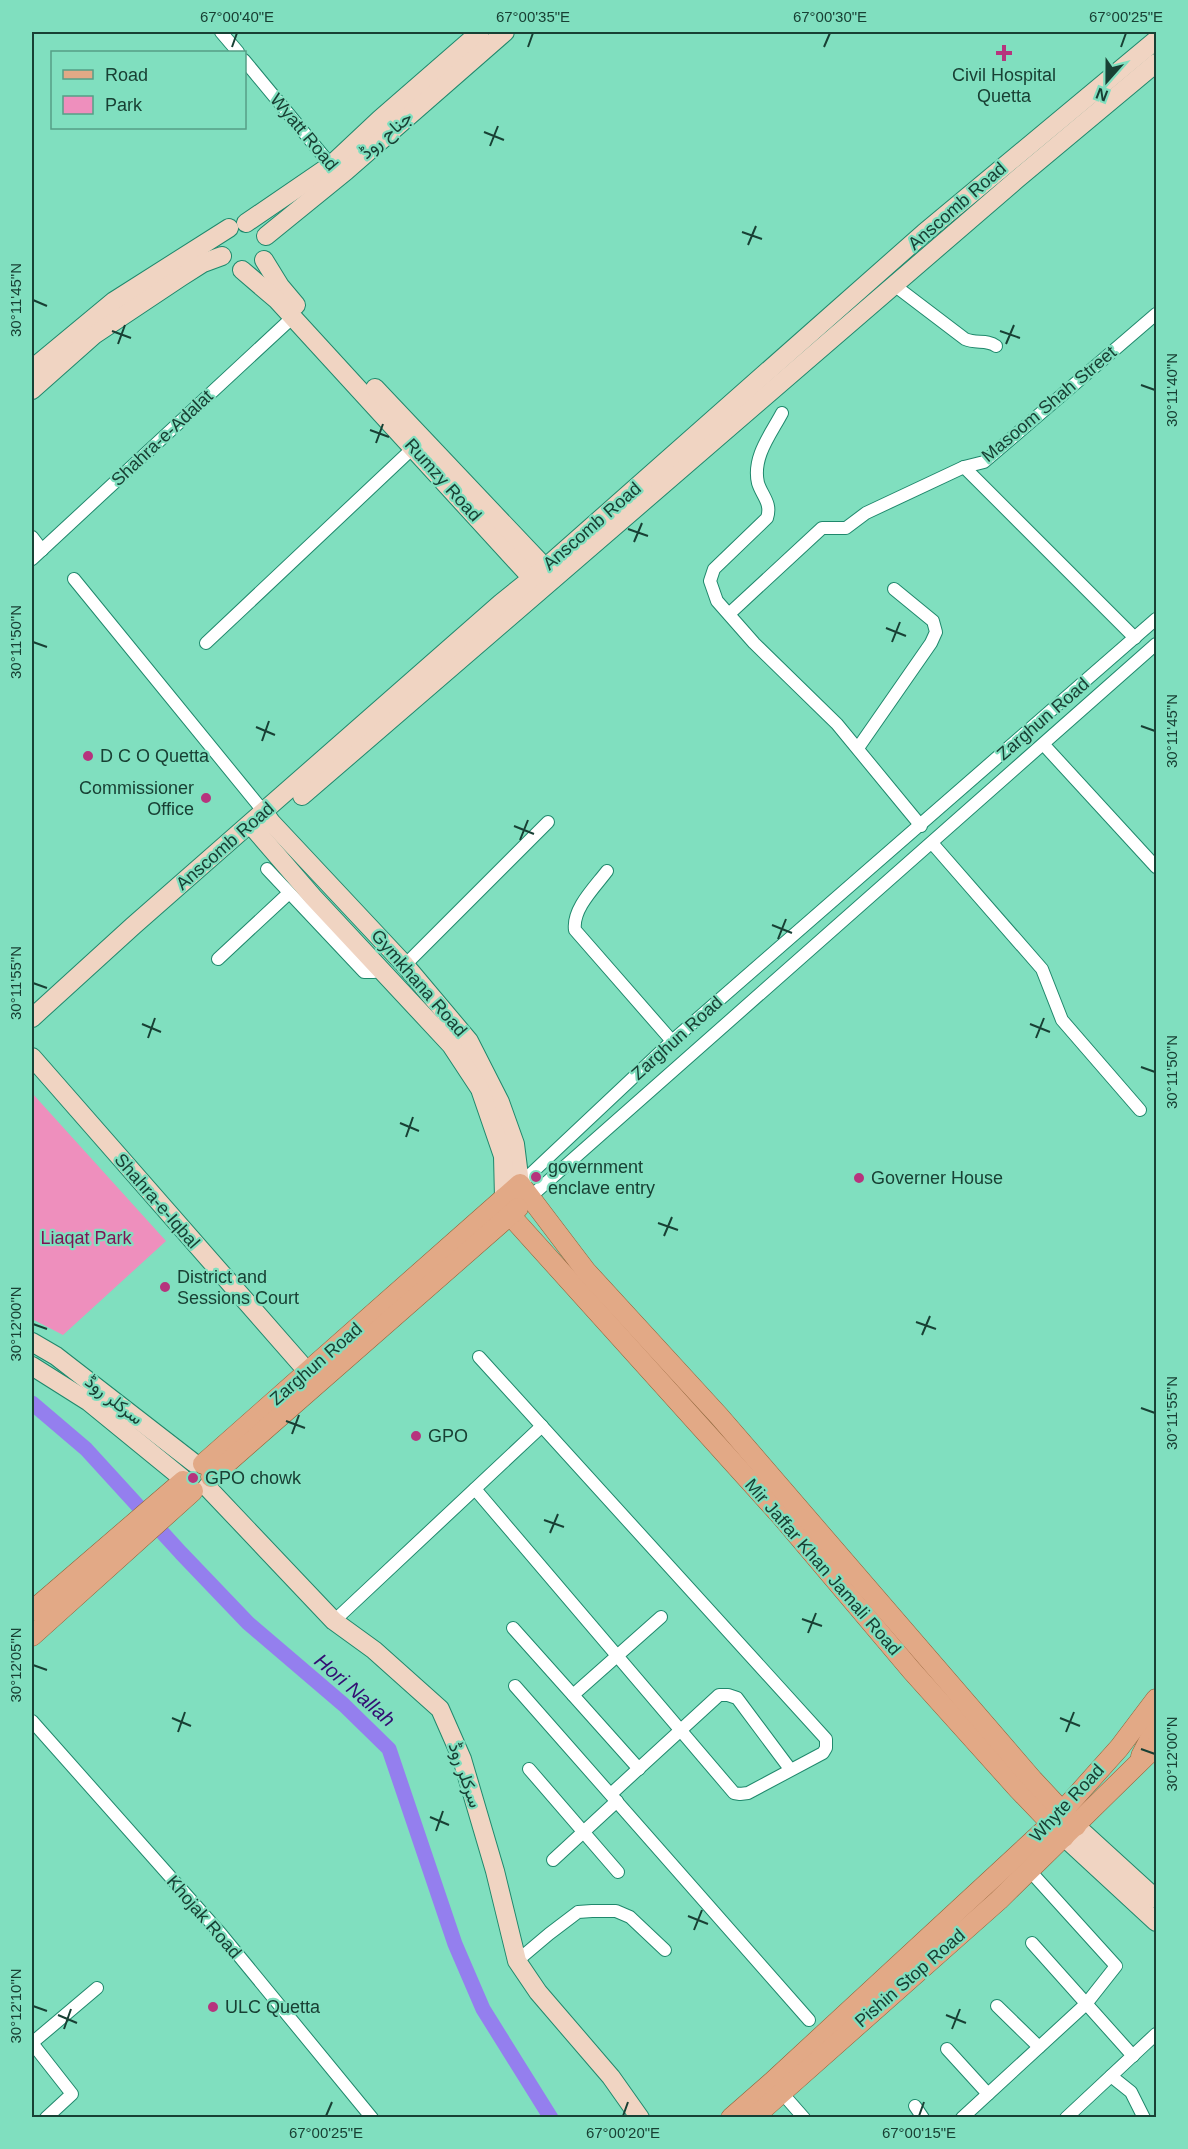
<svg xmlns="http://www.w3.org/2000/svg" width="1188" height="2149" viewBox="0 0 1188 2149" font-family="Helvetica,Vazirmatn,sans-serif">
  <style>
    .green { fill: #ee8fbd }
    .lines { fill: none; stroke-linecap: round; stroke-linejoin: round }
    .canal { stroke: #947fee; stroke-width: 15 }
    .street-casing { stroke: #1f886c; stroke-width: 14 }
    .secondary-casing { stroke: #1f886c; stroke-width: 20 }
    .primary-casing { stroke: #8e5f35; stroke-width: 21 }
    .street { stroke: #fff; stroke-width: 12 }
    .secondary { stroke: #f0d4c2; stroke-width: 18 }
    .primary { stroke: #e2a986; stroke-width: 20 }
    .ticks { fill: none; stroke: #184034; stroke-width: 2 }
    .poi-dot { fill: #b6347d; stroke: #80dfbf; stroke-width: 2 }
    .labels { text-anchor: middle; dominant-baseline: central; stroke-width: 4.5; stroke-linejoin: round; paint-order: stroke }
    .poi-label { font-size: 18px; fill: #184034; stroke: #80dfbf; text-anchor: start }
    .street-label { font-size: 18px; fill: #184034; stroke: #80dfbf }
    .park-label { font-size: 18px; fill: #7f1253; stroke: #80dfbf }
    .water-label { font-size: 20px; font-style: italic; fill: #320d72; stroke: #80dfbf }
    .neatline { fill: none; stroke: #184034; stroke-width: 2 }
    .ticks-label { font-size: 15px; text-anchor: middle; fill: #184034 }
  </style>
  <rect width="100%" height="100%" fill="#80dfbf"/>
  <!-- green -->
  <polygon class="green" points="32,1093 166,1241 63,1335 32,1319"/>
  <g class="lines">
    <!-- canal -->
    <polyline class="canal" points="32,1403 86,1449 181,1553 248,1623 344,1705 389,1749 455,1944 483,2009 551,2118"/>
    <defs>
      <g id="street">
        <polyline points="221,32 238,52"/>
        <polyline points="244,60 335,170"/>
        <path d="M894,285L965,339C976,344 987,339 996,346"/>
        <path d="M782,413C771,434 752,457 758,483C762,496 772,503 767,518L714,569L710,581L717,601L754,643L837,724L921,826"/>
        <polyline points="964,467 1135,638"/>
        <polyline points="32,537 42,550"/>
        <polyline points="32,559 293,317"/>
        <polyline points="74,579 264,812"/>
        <polyline points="729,614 822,528 846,528 866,513 964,467 984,462 1156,314"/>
        <polyline points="206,643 413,448"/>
        <polyline points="1044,745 1156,867"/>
        <polyline points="858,748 931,643 936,632 933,621 894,589"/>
        <polyline points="932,843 1042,969 1062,1020 1140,1110"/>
        <polyline points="267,869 364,972 374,972 378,967"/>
        <path d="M607,871C595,887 572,909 575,930L672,1041"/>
        <polyline points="218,959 289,893"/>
        <polyline points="405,965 548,822"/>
        <polyline points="520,1184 672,1041 1156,619"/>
        <polyline points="529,1198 1156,644"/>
        <polyline points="475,1489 734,1793 740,1794 748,1793 823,1753 826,1748 826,1739 479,1357"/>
        <polyline points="334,1621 542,1426"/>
        <polyline points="513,1628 639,1769"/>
        <polyline points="515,1686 809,2020"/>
        <polyline points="573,1695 661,1617"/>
        <polyline points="32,1721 221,1934 372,2118"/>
        <polyline points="529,1769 618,1872"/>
        <polyline points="611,1794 719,1695 728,1695 737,1698 790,1769"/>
        <polyline points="553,1860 617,1801"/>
        <polyline points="1032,1943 1133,2056"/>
        <polyline points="517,1961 549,1934 578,1912 592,1911 616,1911 630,1917 665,1950"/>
        <polyline points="997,2006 1039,2047"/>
        <polyline points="32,2043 72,2094 46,2118"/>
        <polyline points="32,2043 97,1988"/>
        <polyline points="947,2049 988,2094"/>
        <polyline points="1111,2076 1131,2092 1144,2118"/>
        <polyline points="782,2093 804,2118"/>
        <polyline points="915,2106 923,2118"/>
        <polyline points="962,2118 1086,2004 1116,1966 1030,1871"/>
        <polyline points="1066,2118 1156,2034"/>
      </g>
      <g id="secondary">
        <polyline points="246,223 331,165 380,119 480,32"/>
        <polyline points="266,236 346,171 505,32"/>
        <polyline points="264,260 280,286 296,305"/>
        <polyline points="242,270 277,300 539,586"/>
        <polyline points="32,369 114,301 229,228"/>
        <polyline points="375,388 554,577"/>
        <polyline points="32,390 94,335 181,277 203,263 222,256"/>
        <polyline points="302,796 1016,180 1156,63"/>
        <polyline points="264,812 271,822 405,965 469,1041 500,1102 515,1144 520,1184"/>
        <polyline points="250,824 313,897 451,1045 480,1089 503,1156 504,1198"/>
        <polyline points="32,1018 133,926 501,603 546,567 924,233 1156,40"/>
        <polyline points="32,1057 307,1371"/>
        <polyline points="32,1342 56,1356 194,1463"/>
        <polyline points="32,1366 89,1402 182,1478"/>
        <polyline points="207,1487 334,1621 374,1650 440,1709 462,1759 495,1871 517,1961 538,1992 611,2077 640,2118"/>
        <polyline points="1076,1826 1156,1899"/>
        <polyline points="1064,1837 1156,1922"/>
      </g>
      <g id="primary">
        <polyline points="504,1198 510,1215 782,1517 912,1671 1018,1789 1064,1837"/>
        <polyline points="203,1464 520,1184 586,1271 719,1416 1033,1780 1076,1826"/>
        <polyline points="211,1477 518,1208"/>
        <polyline points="32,1611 183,1481"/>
        <polyline points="32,1636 193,1491"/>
        <polyline points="1141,1756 1156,1727"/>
        <polyline points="731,2118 772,2082 1051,1824 1119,1748 1156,1699"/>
        <polyline points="753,2118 999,1900 1156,1746"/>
      </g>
    </defs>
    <!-- street casing -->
    <use href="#street" class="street-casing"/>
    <!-- secondary casing -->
    <use href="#secondary" class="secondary-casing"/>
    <!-- primary casing -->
    <use href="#primary" class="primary-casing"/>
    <!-- street -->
    <use href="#street" class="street"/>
    <!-- secondary -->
    <use href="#secondary" class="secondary"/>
    <!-- primary -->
    <use href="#primary" class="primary"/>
  </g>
  <!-- ticks -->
  <path class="ticks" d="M232,47L237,33M528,47L533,33M824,47L830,33M1121,47L1126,33M484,132L504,140M490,146L498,126M742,232L762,239M748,245L756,226M33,300L47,306M112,331L131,338M1000,331L1020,338M118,344L125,325M1006,344L1014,325M1141,385L1155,390M370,430L389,437M376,443L383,424M628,529L648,536M634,542L642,523M886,628L906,636M33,642L47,647M892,642L900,622M1141,726L1155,731M256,727L275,735M262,741L269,721M514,826L534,834M520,840L528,820M772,925L792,933M778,939L786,919M33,983L47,988M142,1024L161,1032M1030,1024L1050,1032M148,1038L155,1018M1036,1038L1044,1018M1141,1067L1155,1072M400,1123L419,1131M406,1137L413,1117M658,1223L678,1230M664,1236L672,1217M916,1322L936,1329M33,1324L47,1329M922,1335L930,1316M1141,1408L1155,1413M286,1421L305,1428M292,1434L299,1415M544,1520L564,1527M550,1533L558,1514M802,1619L822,1626M808,1633L816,1613M33,1665L47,1670M172,1718L191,1726M1060,1718L1080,1726M178,1732L185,1712M1066,1732L1074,1712M1141,1749L1155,1754M430,1817L449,1825M436,1831L443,1811M688,1916L708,1924M694,1930L702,1910M33,2006L47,2011M58,2015L77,2023M946,2015L966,2023M64,2029L71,2009M952,2029L960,2009M326,2116L332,2102M623,2116L628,2102M919,2116L924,2102"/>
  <!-- markers -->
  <g class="poi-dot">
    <path d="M1001 44h6v6h6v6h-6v6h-6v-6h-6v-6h6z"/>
    <circle cx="88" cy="756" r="6"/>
    <circle cx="206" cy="798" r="6"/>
    <circle cx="536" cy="1177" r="6"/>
    <circle cx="859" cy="1178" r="6"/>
    <circle cx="165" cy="1287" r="6"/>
    <circle cx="416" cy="1436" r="6"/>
    <circle cx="193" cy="1478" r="6"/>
    <circle cx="213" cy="2007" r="6"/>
  </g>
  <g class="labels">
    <!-- poi labels -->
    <g class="poi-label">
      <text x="1004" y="75" text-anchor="middle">Civil Hospital<tspan x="1004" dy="21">Quetta</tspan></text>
      <text x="100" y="756">D C O Quetta</text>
      <text x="194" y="788" text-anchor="end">Commissioner<tspan x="194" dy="21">Office</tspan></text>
      <text x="548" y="1167">government<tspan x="548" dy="21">enclave entry</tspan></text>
      <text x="871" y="1178">Governer House</text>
      <text x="177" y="1277">District and<tspan x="177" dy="21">Sessions Court</tspan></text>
      <text x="428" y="1436">GPO</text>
      <text x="205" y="1478">GPO chowk</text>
      <text x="225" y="2007">ULC Quetta</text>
    </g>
    <!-- street labels -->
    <g class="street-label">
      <text transform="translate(304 132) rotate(50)">Wyatt Road</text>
      <text transform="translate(386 135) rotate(-41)">جناح روڈ</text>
      <text transform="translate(957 206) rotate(-41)">Anscomb Road</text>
      <text transform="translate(1049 404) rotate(-40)">Masoom Shah Street</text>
      <text transform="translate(162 438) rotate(-43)">Shahra-e-Adalat</text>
      <text transform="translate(443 480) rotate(48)">Rumzy Road</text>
      <text transform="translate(592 526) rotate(-41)">Anscomb Road</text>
      <text transform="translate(1043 719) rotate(-41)">Zarghun Road</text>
      <text transform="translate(225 846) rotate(-41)">Anscomb Road</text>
      <text transform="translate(419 983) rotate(49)">Gymkhana Road</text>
      <text transform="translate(677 1038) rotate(-42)">Zarghun Road</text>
      <text transform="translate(157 1201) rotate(49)">Shahra-e-Iqbal</text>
      <text transform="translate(316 1364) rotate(-41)">Zarghun Road</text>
      <text transform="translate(114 1400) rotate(38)">سرکلر روڈ</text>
      <text transform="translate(823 1567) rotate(49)">Mir Jaffar Khan Jamali Road</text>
      <text transform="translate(465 1775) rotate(71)">سرکلر روڈ</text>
      <text transform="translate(1067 1803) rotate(-47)">Whyte Road</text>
      <text transform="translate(204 1917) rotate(49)">Khojak Road</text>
      <text transform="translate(910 1978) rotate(-41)">Pishin Stop Road</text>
    </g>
    <!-- park labels -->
    <g class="park-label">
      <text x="86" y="1238">Liaqat Park</text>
    </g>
    <!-- water labels -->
    <g class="water-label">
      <text transform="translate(355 1690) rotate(41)">Hori Nallah</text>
    </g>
  </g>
  <!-- border -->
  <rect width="1188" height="2149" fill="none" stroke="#80dfbf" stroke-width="66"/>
  <!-- legend -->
  <rect x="51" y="51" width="195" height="78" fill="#80dfbf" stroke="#569f87" stroke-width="1.5"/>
  <rect x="63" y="70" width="30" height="9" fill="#e2a986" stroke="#569f87" stroke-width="1.5"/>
  <text x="105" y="81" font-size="18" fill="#184034">Road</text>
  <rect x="63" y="96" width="30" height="18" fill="#ee8fbd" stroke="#569f87" stroke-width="1.5"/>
  <text x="105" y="111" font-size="18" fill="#184034">Park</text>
  <!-- north arrow -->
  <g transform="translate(1107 81) rotate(201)" stroke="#80dfbf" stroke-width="4.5" paint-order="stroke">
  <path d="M0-4.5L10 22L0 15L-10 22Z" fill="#184034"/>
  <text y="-9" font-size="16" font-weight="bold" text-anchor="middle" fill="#184034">N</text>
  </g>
  <rect x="33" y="33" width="1122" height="2083" class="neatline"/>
  <g class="ticks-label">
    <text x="237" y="22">67°00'40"E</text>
    <text x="533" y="22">67°00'35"E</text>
    <text x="830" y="22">67°00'30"E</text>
    <text x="1126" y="22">67°00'25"E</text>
    <text transform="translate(16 300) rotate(-90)" y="5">30°11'45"N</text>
    <text transform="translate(1172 390) rotate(-90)" y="5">30°11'40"N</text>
    <text transform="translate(16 642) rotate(-90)" y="5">30°11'50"N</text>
    <text transform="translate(1172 731) rotate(-90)" y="5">30°11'45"N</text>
    <text transform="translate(16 983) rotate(-90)" y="5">30°11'55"N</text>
    <text transform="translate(1172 1072) rotate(-90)" y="5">30°11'50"N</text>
    <text transform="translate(16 1324) rotate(-90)" y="5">30°12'00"N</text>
    <text transform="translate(1172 1413) rotate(-90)" y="5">30°11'55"N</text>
    <text transform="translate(16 1665) rotate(-90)" y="5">30°12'05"N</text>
    <text transform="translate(1172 1754) rotate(-90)" y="5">30°12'00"N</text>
    <text transform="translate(16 2006) rotate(-90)" y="5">30°12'10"N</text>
    <text x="326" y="2138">67°00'25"E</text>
    <text x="623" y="2138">67°00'20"E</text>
    <text x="919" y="2138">67°00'15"E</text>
  </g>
</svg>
